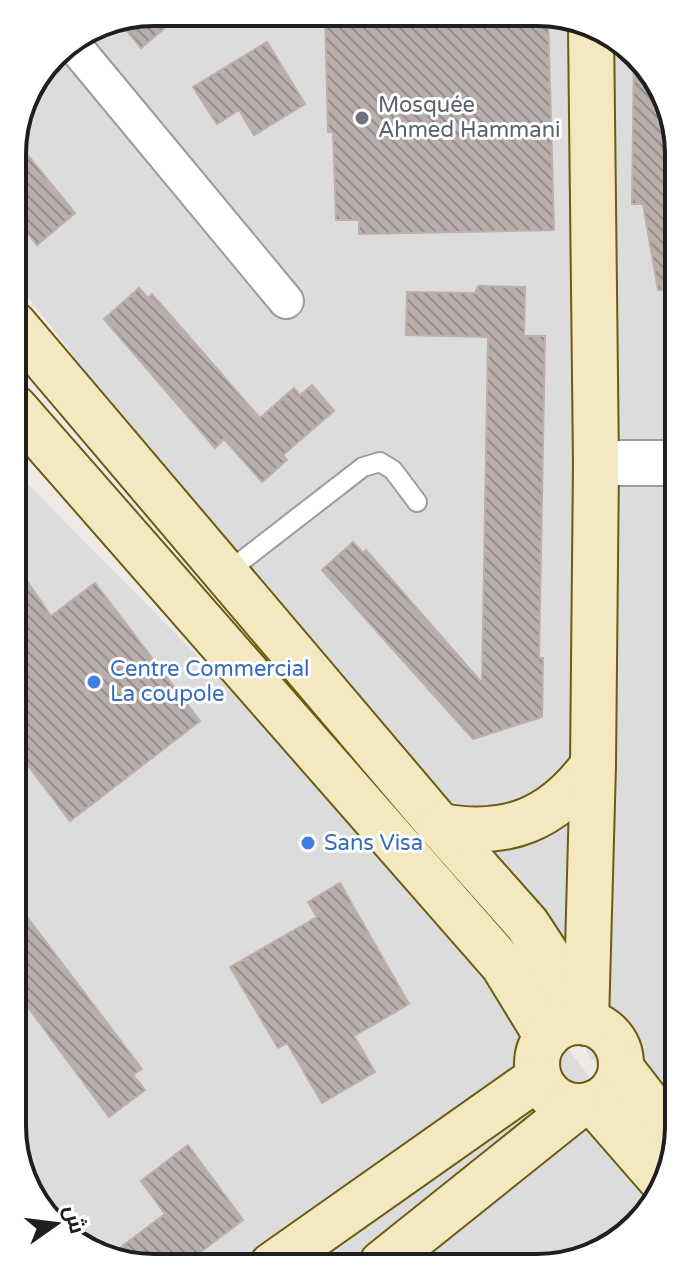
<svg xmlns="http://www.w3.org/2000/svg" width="691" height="1280" viewBox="0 0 691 1280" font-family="'Varela Round',Cairo,sans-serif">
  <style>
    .residential { fill: #dddcdc }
    .building { fill: url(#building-back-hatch); stroke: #bfaeaa; stroke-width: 2 }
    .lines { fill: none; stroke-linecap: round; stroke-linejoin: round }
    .service-casing { stroke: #9c9c9c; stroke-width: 22 }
    .minor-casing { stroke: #9c9c9c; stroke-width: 38 }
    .tertiary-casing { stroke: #9c9c9c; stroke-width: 48 }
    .secondary-casing { stroke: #6b5d10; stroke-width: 48 }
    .service { stroke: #fff; stroke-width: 18 }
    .minor { stroke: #fff; stroke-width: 34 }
    .tertiary { stroke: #fff; stroke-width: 44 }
    .secondary { stroke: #f3e8c0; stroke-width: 44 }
    .worship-dot { fill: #6b7280; stroke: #fff; stroke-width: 3 }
    .shop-dot { fill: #3f7fe0; stroke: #fff; stroke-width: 3 }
    .labels { text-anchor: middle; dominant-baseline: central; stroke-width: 6; stroke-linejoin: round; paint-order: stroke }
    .worship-label { font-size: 22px; fill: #5b616d; stroke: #fff; text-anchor: start }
    .shop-label { font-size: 22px; fill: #366cbe; stroke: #fff; text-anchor: start }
    .rim { fill: none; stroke: #1f1f1f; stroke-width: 4 }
  </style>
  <defs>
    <pattern id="building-back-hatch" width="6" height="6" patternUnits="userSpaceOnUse" patternTransform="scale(2)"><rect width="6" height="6" fill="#b8aeac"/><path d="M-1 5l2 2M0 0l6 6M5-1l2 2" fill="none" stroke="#958d8b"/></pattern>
  </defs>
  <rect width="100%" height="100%" fill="#efeae6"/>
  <!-- residential -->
  <g class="residential">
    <polygon points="154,12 564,15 630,47 671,108 679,1136 671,1157 586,1051 584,1030 440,826 14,279 13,136 60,47"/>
    <polygon points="15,471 503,965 664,1173 649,1213 583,1260 135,1267 67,1238 20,1172"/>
  </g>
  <!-- building -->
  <g class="building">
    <polygon points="154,12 184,12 141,48 121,24"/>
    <polygon points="325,13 548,15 554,230 359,234 359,220 336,220 333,132 328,132"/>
    <polygon points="267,42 305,104 254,135 239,110 217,124 193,87"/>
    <polygon points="634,52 671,108 673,289 658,290 643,204 632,204"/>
    <polygon points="13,137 75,213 37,245 14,216"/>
    <polygon points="478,286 525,287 524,336 545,336 539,658 543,658 542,717 473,739 322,570 353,542 363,553 366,550 482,683 488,337 406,335 407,292 475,293"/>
    <polygon points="139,288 148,298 152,294 260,418 294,388 300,395 312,385 334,411 283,455 287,460 262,482 224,439 215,448 104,319"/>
    <polygon points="16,565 51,616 95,583 200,721 70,821 17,751"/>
    <polygon points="340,883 409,1004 354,1036 375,1072 322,1103 287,1043 278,1048 230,967 317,917 308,902"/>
    <polygon points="18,905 142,1069 133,1075 145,1090 109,1117 19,995"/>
    <polygon points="188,1145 243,1220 182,1266 135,1267 109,1256 165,1214 141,1181"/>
  </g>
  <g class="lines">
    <defs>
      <polyline id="service" points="226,573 363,467 380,462 393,470 417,502"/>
      <polyline id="minor" points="72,43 286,301"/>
      <polyline id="tertiary" points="596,463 674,463"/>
      <g id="secondary">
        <polyline points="14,324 440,826 527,924 546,953 580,1022"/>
        <polyline points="15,408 503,965 547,1037"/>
        <path d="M440,826C507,838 553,820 593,765"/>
        <circle cx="579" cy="1064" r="42"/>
        <polyline points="586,1023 593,765 596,463 591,28"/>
        <polyline points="621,1068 677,1140"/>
        <polyline points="594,1103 662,1181"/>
        <polyline points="382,1263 578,1106"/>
        <polyline points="272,1265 539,1077"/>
      </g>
    </defs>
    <!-- service casing -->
    <use href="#service" class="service-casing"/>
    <!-- minor casing -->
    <use href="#minor" class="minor-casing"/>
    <!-- tertiary casing -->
    <use href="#tertiary" class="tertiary-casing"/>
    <!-- secondary casing -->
    <use href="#secondary" class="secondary-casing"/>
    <!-- service -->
    <use href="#service" class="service"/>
    <!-- minor -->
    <use href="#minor" class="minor"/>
    <!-- tertiary -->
    <use href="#tertiary" class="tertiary"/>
    <!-- secondary -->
    <use href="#secondary" class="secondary"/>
  </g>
  <!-- markers -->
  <circle class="worship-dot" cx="362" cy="118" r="8"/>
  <g class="shop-dot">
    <circle cx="94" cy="682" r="8"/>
    <circle cx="308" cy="843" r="8"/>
  </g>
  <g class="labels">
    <!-- worship labels -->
    <g class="worship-label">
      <text x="378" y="105">Mosquée<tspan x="378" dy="25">Ahmed Hammani</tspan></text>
    </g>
    <!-- shop labels -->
    <g class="shop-label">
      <text x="110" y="669">Centre Commercial<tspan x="110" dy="25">La coupole</tspan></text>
      <text x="324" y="843">Sans Visa</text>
    </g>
  </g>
  <!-- crop -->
  <path d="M0 0H691V1280H0ZM154 26H537A128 128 0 0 1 665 154V1126A128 128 0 0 1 537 1254H154A128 128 0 0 1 26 1126V154A128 128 0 0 1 154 26Z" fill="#fff" fill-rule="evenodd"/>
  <path class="rim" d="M154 26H537A128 128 0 0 1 665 154V1126A128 128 0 0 1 537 1254H154A128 128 0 0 1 26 1126V154A128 128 0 0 1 154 26Z"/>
  <!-- north arrow -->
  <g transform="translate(56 1224) rotate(76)" stroke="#ffffff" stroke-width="6" paint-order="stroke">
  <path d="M0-6L14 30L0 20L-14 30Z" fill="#1f1f1f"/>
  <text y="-12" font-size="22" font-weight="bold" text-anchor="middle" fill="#1f1f1f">ش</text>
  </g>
</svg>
